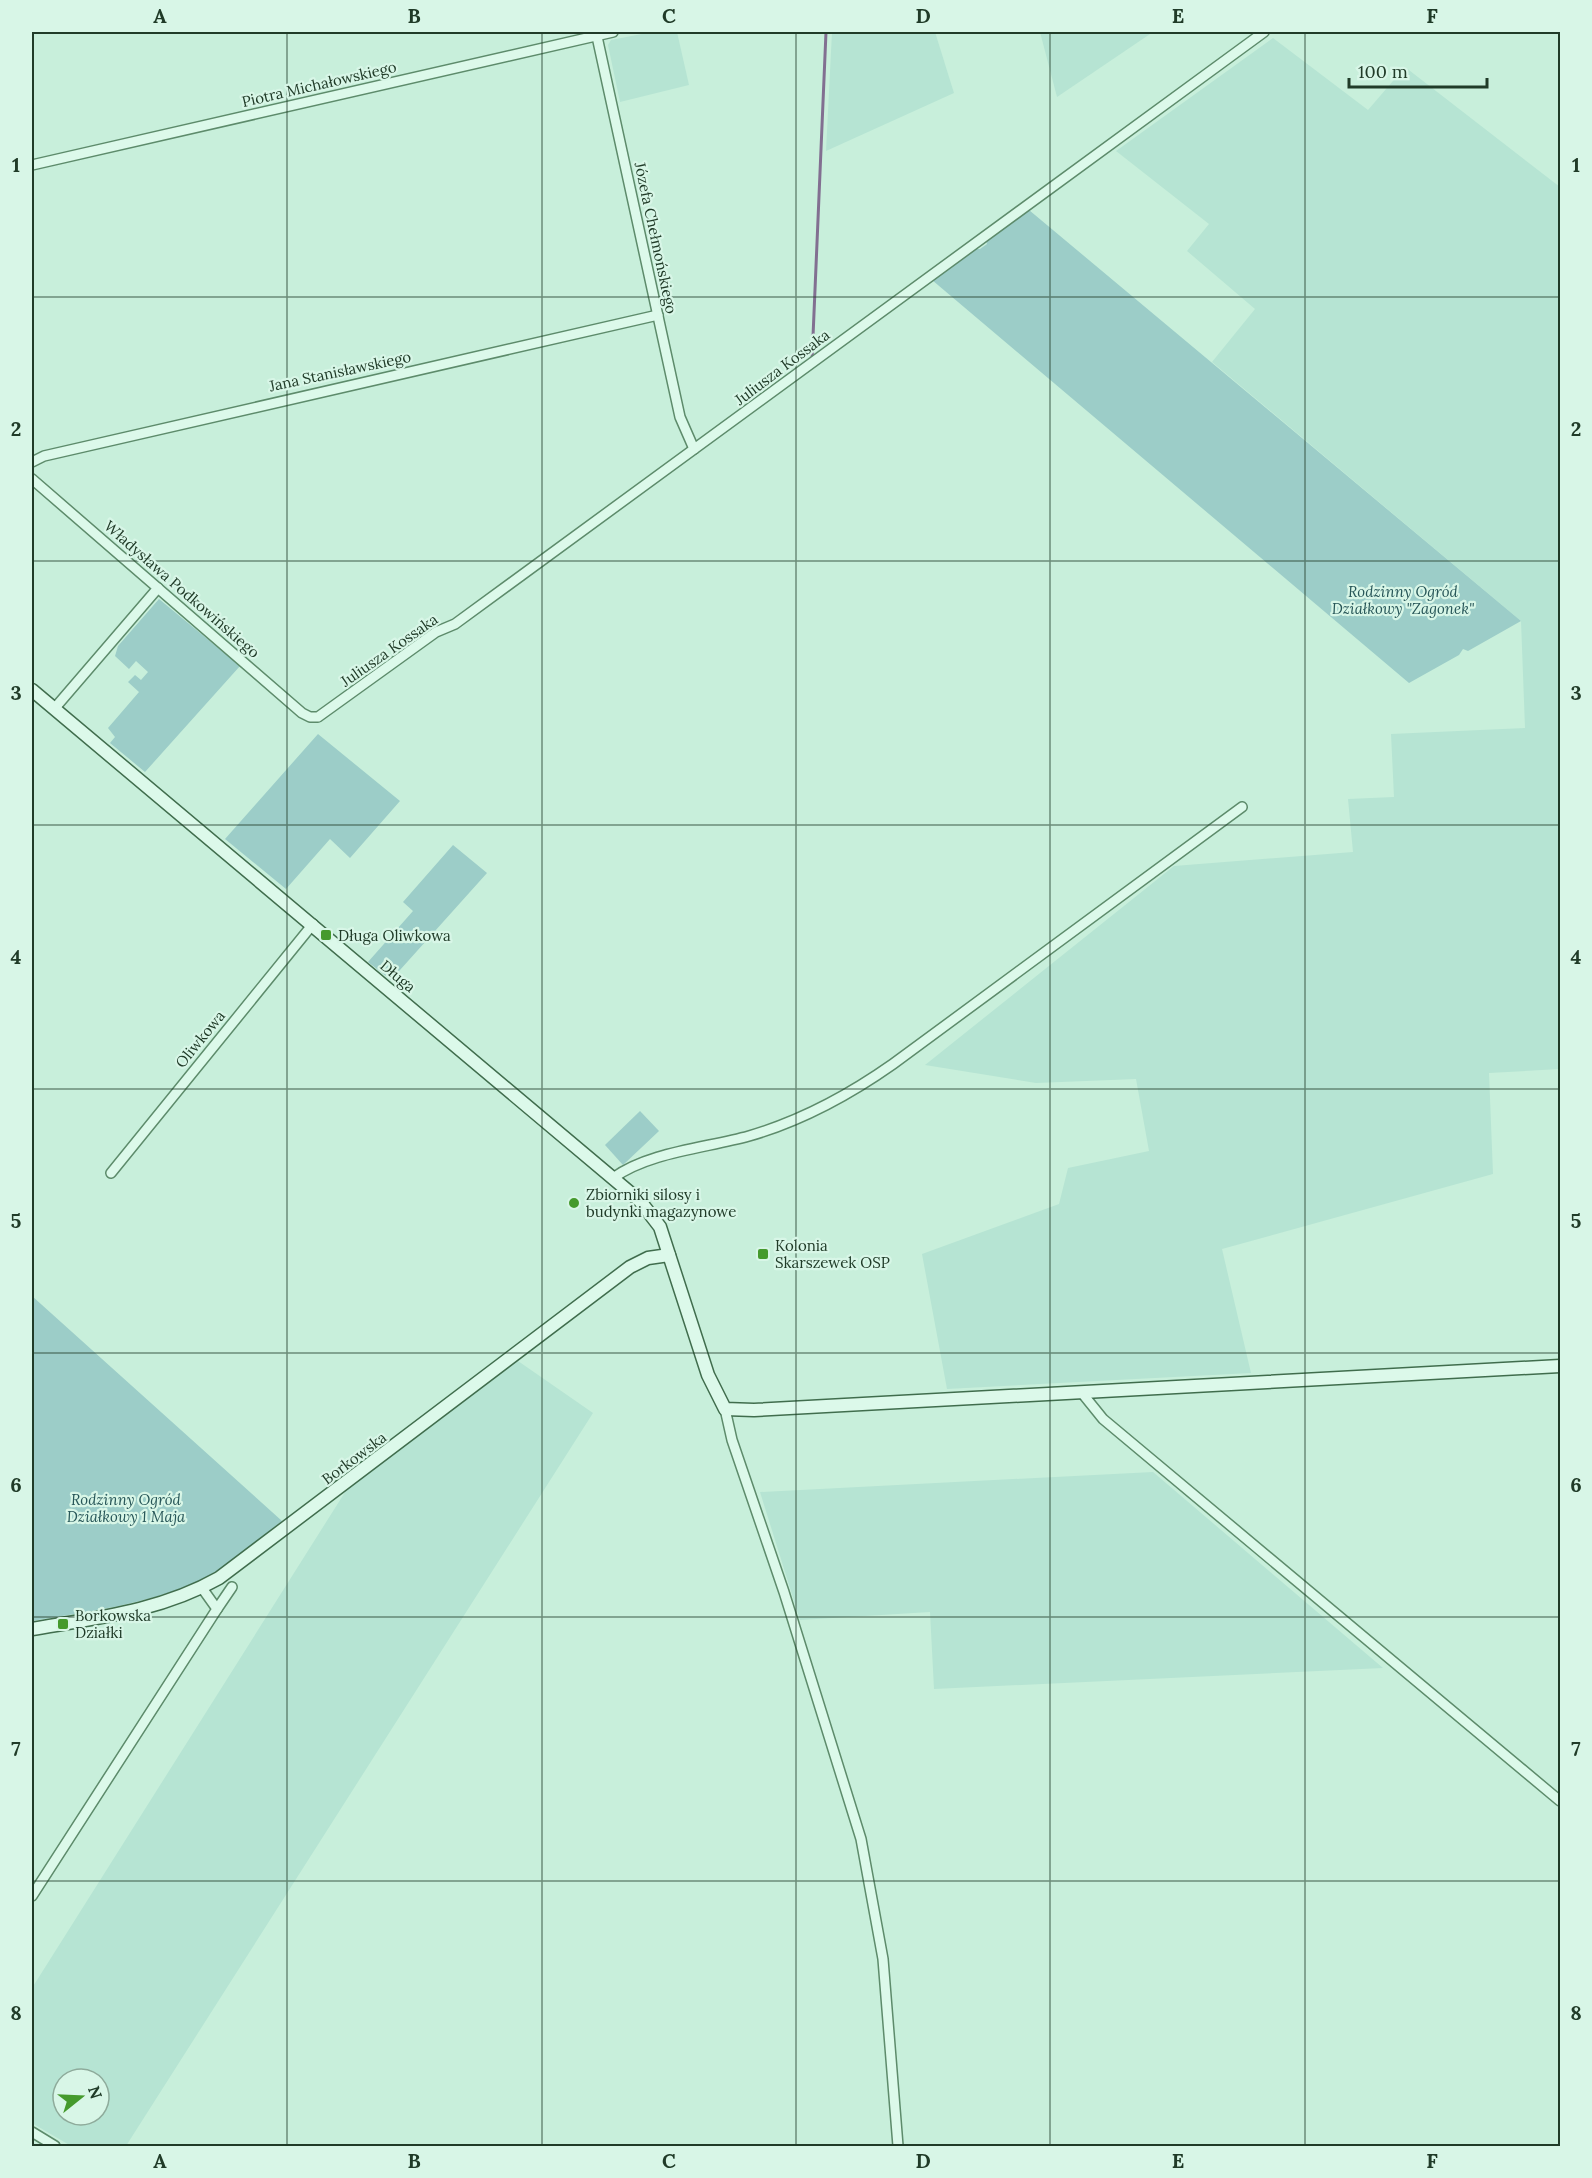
<svg xmlns="http://www.w3.org/2000/svg" width="1592" height="2178" viewBox="0 0 1592 2178" font-family="Lora,serif">
  <style>
    .farmland { fill: #b6e4d3; fill-rule: evenodd }
    .green { fill: #9ccdc8 }
    .lines { fill: none; stroke-linecap: round; stroke-linejoin: round }
    .stream { stroke: #826f91; stroke-width: 3 }
    .street-casing { stroke: #5d8b6b; stroke-width: 12 }
    .secondary-casing { stroke: #406d4d; stroke-width: 15 }
    .street { stroke: #dcf9ea; stroke-width: 9 }
    .secondary { stroke: #dcf9ea; stroke-width: 12 }
    .grid { fill: none; stroke: #203b28; stroke-width: 1.5; stroke-opacity: 0.55 }
    .poi-dot { fill: #459a2d; stroke: #d8f6e7; stroke-width: 2 }
    .labels { text-anchor: middle; dominant-baseline: central; stroke-width: 4.5; stroke-linejoin: round; paint-order: stroke }
    .street-label { font-size: 15px; fill: #203b28; stroke: #d8f6e7 }
    .park-label { font-size: 15px; font-style: italic; fill: #275658; stroke: #d8f6e7 }
    .poi-label { font-size: 15px; fill: #203b28; stroke: #d8f6e7; text-anchor: start }
    .neatline { fill: none; stroke: #203b28; stroke-width: 2 }
    .grid-label { font-size: 20px; text-anchor: middle; font-weight: bold; fill: #203b28 }
  </style>
  <rect width="100%" height="100%" fill="#c8efdb"/>
  <!-- farmland -->
  <g class="farmland">
    <polygon points="652,32 677,32 689,85 620,102 608,45 611,40"/>
    <polygon points="832,32 935,32 954,93 826,151"/>
    <polygon points="1040,32 1153,32 1057,97"/>
    <polygon points="1273,38 1368,110 1405,67 1560,187 1560,1069 1489,1073 1493,1174 1222,1249 1251,1373 947,1389 922,1254 1059,1204 1068,1168 1149,1151 1136,1079 1036,1083 925,1065 1174,866 1353,852 1348,799 1394,797 1391,734 1525,728 1521,621 1212,362 1255,309 1187,251 1209,224 1116,151"/>
    <path d="M518,1361L593,1413L126,2146H71L32,2123V1988L347,1489ZM63,2079H99V2115H63Z"/>
    <polygon points="1153,1472 1383,1668 934,1689 930,1612 800,1620 760,1492"/>
  </g>
  <!-- green -->
  <g class="green">
    <polygon points="1029,210 1521,621 1468,651 1463,649 1459,655 1409,683 932,280 975,249 980,249 987,244 986,241"/>
    <polygon points="159,599 240,666 145,772 110,743 115,737 108,728 139,692 128,682 135,675 141,680 148,672 136,661 129,669 115,656 118,646"/>
    <polygon points="318,734 400,801 350,858 330,839 286,889 225,839"/>
    <polygon points="453,845 487,873 391,980 368,962 413,911 403,902"/>
    <polygon points="640,1111 659,1131 623,1165 605,1145"/>
    <path d="M32,1296L282,1521C257,1543 230,1565 200,1580C148,1605 88,1611 32,1621Z"/>
  </g>
  <g class="lines">
    <!-- stream -->
    <polyline class="stream" points="812,360 826,32"/>
    <defs>
      <g id="street">
        <polyline points="596,32 680,417 694,449"/>
        <polyline points="32,165 613,32"/>
        <polyline points="32,462 44,456 658,315"/>
        <polyline points="32,479 302,713 310,717 318,717 436,632 455,624 1264,32"/>
        <polyline points="54,709 158,588"/>
        <polyline points="111,1173 313,924"/>
        <path d="M613,1178C649,1152 706,1148 749,1136C801,1121 849,1095 893,1064L1242,807"/>
        <polyline points="1082,1393 1103,1419 1560,1801"/>
        <polyline points="725,1409 732,1440 784,1592 861,1839 883,1959 898,2146"/>
        <polyline points="217,1609 232,1587"/>
        <polyline points="32,1896 217,1609 202,1588"/>
        <polyline points="32,2132 55,2146"/>
      </g>
      <g id="secondary">
        <polyline points="32,690 640,1201 660,1227 708,1375 725,1409 754,1410 1560,1366"/>
        <path d="M32,1629C96,1618 161,1611 219,1578L630,1267L648,1258L669,1255"/>
      </g>
    </defs>
    <!-- street casing -->
    <use href="#street" class="street-casing"/>
    <!-- secondary casing -->
    <use href="#secondary" class="secondary-casing"/>
    <!-- street -->
    <use href="#street" class="street"/>
    <!-- secondary -->
    <use href="#secondary" class="secondary"/>
  </g>
  <!-- grid -->
  <path class="grid" d="M287,32V2146M542,32V2146M796,32V2146M1050,32V2146M1305,32V2146M32,297H1560M32,561H1560M32,825H1560M32,1089H1560M32,1353H1560M32,1617H1560M32,1881H1560"/>
  <!-- markers -->
  <g class="poi-dot">
    <rect x="320" y="929" width="12" height="12" rx="3"/>
    <circle cx="574" cy="1203" r="6"/>
    <rect x="757" y="1248" width="12" height="12" rx="3"/>
    <rect x="57" y="1618" width="12" height="12" rx="3"/>
  </g>
  <g class="labels">
    <!-- street labels -->
    <g class="street-label">
      <text transform="translate(319 84) rotate(-13)">Piotra Michałowskiego</text>
      <text transform="translate(656 238) rotate(78)">Józefa Chełmońskiego</text>
      <text transform="translate(782 367) rotate(-37)">Juliusza Kossaka</text>
      <text transform="translate(340 371) rotate(-12)">Jana Stanisławskiego</text>
      <text transform="translate(182 589) rotate(41)">Władysława Podkowińskiego</text>
      <text transform="translate(389 650) rotate(-35)">Juliusza Kossaka</text>
      <text transform="translate(398 976) rotate(40)">Długa</text>
      <text transform="translate(200 1039) rotate(-51)">Oliwkowa</text>
      <text transform="translate(354 1458) rotate(-37)">Borkowska</text>
    </g>
    <!-- park labels -->
    <g class="park-label">
      <text x="1403" y="591">Rodzinny Ogród<tspan x="1403" dy="17">Działkowy "Zagonek"</tspan></text>
      <text x="126" y="1499">Rodzinny Ogród<tspan x="126" dy="17">Działkowy 1 Maja</tspan></text>
    </g>
    <!-- poi labels -->
    <g class="poi-label">
      <text x="338" y="935">Długa Oliwkowa</text>
      <text x="586" y="1194">Zbiorniki silosy i<tspan x="586" dy="17">budynki magazynowe</tspan></text>
      <text x="775" y="1245">Kolonia<tspan x="775" dy="17">Skarszewek OSP</tspan></text>
      <text x="75" y="1615">Borkowska<tspan x="75" dy="17">Działki</tspan></text>
    </g>
  </g>
  <!-- border -->
  <rect width="1592" height="2178" fill="none" stroke="#d8f6e7" stroke-width="66"/>
  <!-- north arrow -->
  <g transform="translate(81 2097) rotate(72)"><circle r="28" fill="#d8f6e7" stroke="#8eab9b" stroke-width="1.5"/>
  <path d="M0-4.5L10 22L0 15L-10 22Z" fill="#459a2d"/>
  <text y="-9" font-size="16" font-weight="bold" text-anchor="middle" fill="#203b28">N</text>
  </g>
  <!-- scale -->
  <path d="M1349 78v9h138v-9" fill="none" stroke="#203b28" stroke-width="3"/>
  <text x="1358" y="78" font-size="18" fill="#203b28" stroke="#d8f6e7" stroke-width="4.5" paint-order="stroke">100 m</text>
  <rect x="33" y="33" width="1526" height="2112" class="neatline"/>
  <g class="grid-label">
    <text x="160" y="23">A</text>
    <text x="414" y="23">B</text>
    <text x="669" y="23">C</text>
    <text x="923" y="23">D</text>
    <text x="1178" y="23">E</text>
    <text x="1432" y="23">F</text>
    <text x="16" y="172">1</text>
    <text x="1576" y="172">1</text>
    <text x="16" y="436">2</text>
    <text x="1576" y="436">2</text>
    <text x="16" y="700">3</text>
    <text x="1576" y="700">3</text>
    <text x="16" y="964">4</text>
    <text x="1576" y="964">4</text>
    <text x="16" y="1228">5</text>
    <text x="1576" y="1228">5</text>
    <text x="16" y="1492">6</text>
    <text x="1576" y="1492">6</text>
    <text x="16" y="1756">7</text>
    <text x="1576" y="1756">7</text>
    <text x="16" y="2020">8</text>
    <text x="1576" y="2020">8</text>
    <text x="160" y="2168">A</text>
    <text x="414" y="2168">B</text>
    <text x="669" y="2168">C</text>
    <text x="923" y="2168">D</text>
    <text x="1178" y="2168">E</text>
    <text x="1432" y="2168">F</text>
  </g>
</svg>
